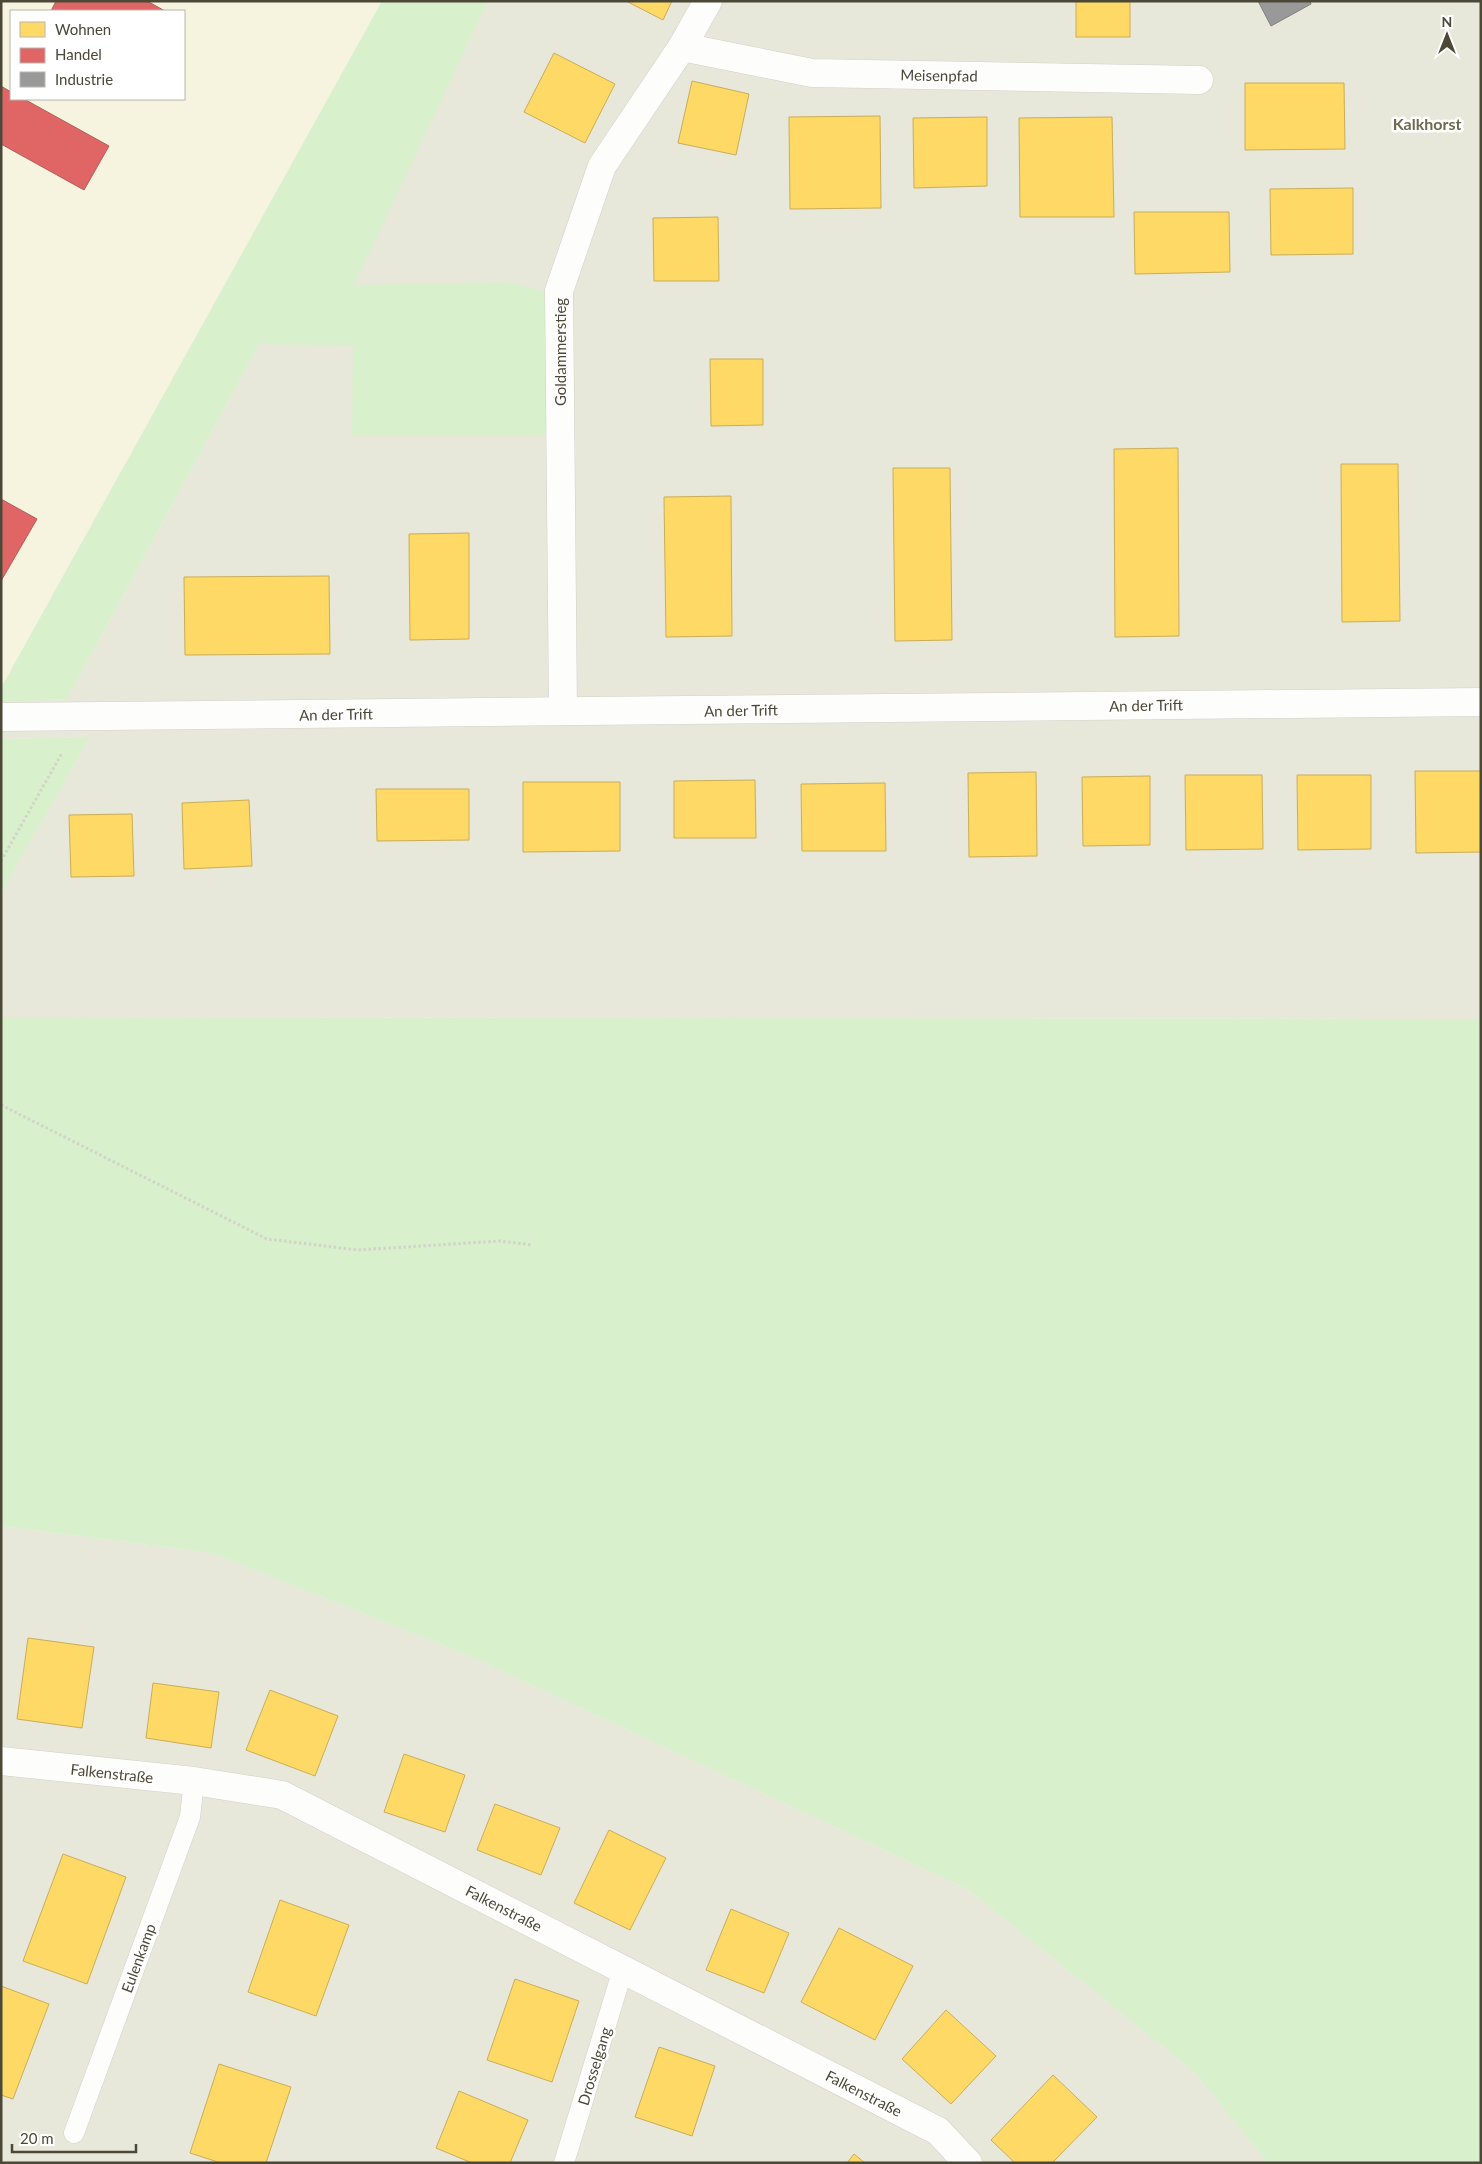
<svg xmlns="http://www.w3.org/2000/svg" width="1482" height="2164" viewBox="0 0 1482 2164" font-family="Lato,sans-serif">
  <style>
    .residential { fill: #e7e7da }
    .commercial { fill: #f6f3df; fill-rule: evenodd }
    .green { fill: #d8f0cb }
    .homes { fill: #ffd966; stroke: #c9ae58 }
    .shops { fill: #e06666; stroke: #b35d58 }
    .industry { fill: #999; stroke: #82817c }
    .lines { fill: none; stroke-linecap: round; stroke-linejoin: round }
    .lane-casing { stroke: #d1d1ca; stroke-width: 21 }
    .street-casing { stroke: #d1d1ca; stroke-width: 29 }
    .path { stroke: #d3d3cb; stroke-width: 3; stroke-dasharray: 2.5 2.5; stroke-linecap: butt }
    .lane { stroke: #fdfdfc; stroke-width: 20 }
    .street { stroke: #fdfdfc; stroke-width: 28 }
    .labels { text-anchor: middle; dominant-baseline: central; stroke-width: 5; stroke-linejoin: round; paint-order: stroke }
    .street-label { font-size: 15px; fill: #4b4837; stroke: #fff }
    .neighbourhood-label { font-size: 16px; font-weight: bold; fill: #6f6a4d; stroke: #fff }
  </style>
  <rect width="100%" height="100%" fill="#f3f3ed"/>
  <!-- residential -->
  <g class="residential">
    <polygon points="488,1 1481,1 1481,1019 1,1017 1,893 90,737 1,739 1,702 67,699 259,344 353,345 353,285"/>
    <polygon points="1,1526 212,1553 472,1657 967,1889 1193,2071 1268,2163 1,2163"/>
  </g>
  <!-- commercial -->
  <path class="commercial" d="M1,1H382L1,688ZM11,11H184V99H11Z"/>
  <!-- green -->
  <g class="green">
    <polygon points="382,1 488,1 354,285 507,282 546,292 548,436 352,436 353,346 259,344 67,699 1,702 1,688"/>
    <polygon points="90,737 1,893 1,739"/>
    <polygon points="1,1017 1481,1019 1481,2163 1268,2163 1193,2071 967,1889 472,1657 212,1553 1,1526"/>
  </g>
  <!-- homes -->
  <g class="homes">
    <polygon points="626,1 672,1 663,20"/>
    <rect x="1076" y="1" width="54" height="36"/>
    <polygon points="554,53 615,84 585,143 524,112"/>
    <polygon points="692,81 749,94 736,155 678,143"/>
    <polygon points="1245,83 1344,83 1345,149 1245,150"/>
    <polygon points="880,116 881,208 790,209 789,117"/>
    <polygon points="987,117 987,186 914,188 913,118"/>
    <polygon points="1112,117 1114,217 1020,217 1019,118"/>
    <polygon points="1353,188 1353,254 1271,255 1270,189"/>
    <polygon points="1134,212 1229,212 1230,272 1135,274"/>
    <polygon points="718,217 719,281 654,281 653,218"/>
    <polygon points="710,359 763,359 763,425 711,426"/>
    <polygon points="1178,448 1179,636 1115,637 1114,449"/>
    <polygon points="1341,464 1398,464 1400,621 1342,622"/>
    <polygon points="893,468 950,468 952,640 895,641"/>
    <polygon points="731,496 732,636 666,637 664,497"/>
    <polygon points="469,533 469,639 410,640 409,534"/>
    <polygon points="329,576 330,654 185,655 184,577"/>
    <polygon points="1415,771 1481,771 1481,852 1416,853"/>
    <polygon points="1036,772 1037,856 969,857 968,773"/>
    <polygon points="1185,775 1262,775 1263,849 1186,850"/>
    <polygon points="1297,775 1371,775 1371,849 1298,850"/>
    <polygon points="1150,776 1150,845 1083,846 1082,777"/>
    <polygon points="755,780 756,838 674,838 674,781"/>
    <polygon points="523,782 620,782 620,851 523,852"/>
    <polygon points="885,783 886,851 802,851 801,784"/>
    <polygon points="376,789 469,789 469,840 377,841"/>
    <polygon points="249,800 252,866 184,869 182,803"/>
    <polygon points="132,814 134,876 71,877 69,815"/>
    <polygon points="28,1638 94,1647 82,1728 17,1719"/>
    <polygon points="153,1683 219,1692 211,1748 146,1738"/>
    <polygon points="270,1690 338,1716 315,1776 246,1750"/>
    <polygon points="404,1754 465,1775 445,1832 384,1812"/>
    <polygon points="495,1804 560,1828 541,1875 477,1850"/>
    <polygon points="609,1830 666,1858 630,1930 574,1903"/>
    <polygon points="63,1854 126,1877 87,1984 23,1961"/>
    <polygon points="280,1900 349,1925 316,2016 248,1992"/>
    <polygon points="731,1909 789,1933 764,1993 706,1970"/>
    <polygon points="839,1928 913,1966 875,2040 801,2002"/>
    <polygon points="515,1979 579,2001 552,2082 487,2060"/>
    <polygon points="1,1986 49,2004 13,2099 1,2095"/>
    <polygon points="946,2010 996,2056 951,2104 902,2059"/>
    <polygon points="659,2047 715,2066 692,2136 635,2117"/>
    <polygon points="219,2064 291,2087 266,2163 221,2163 190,2153"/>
    <polygon points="1053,2075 1097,2117 1052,2163 1015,2163 991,2140"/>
    <polygon points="459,2091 528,2120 510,2163 472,2163 436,2148"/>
    <polygon points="854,2154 865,2163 847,2163"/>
  </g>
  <!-- shops -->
  <g class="shops">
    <polygon points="56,1 147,1 165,11 51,11"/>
    <polygon points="1,86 11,92 11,99 24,99 109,146 84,190 1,144"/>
    <polygon points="1,499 37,519 1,581"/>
  </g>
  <!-- industry -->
  <polygon class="industry" points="1258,1 1310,1 1311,4 1271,26"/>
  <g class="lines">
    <defs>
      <g id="lane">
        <polyline points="74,2133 190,1817 194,1781"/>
        <polyline points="564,2163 623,1969"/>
      </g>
      <g id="street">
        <polyline points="682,47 812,73 1199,80"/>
        <polyline points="563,711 559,291 602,166 682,47 708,1"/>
        <polyline points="1,717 1481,702"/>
        <polyline points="1,1761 194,1781 282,1795 938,2131 968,2163"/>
      </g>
    </defs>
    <!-- lane casing -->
    <use href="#lane" class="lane-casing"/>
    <!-- street casing -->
    <use href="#street" class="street-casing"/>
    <!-- path -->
    <g class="path">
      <polyline points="1,861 62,753"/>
      <polyline points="1,1105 267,1239 358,1250 500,1241 533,1245"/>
    </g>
    <!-- lane -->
    <use href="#lane" class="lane"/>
    <!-- street -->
    <use href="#street" class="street"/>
  </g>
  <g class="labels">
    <!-- street labels -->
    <g class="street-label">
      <text transform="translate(939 75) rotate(1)">Meisenpfad</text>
      <text transform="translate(560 352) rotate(-90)">Goldammerstieg</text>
      <text transform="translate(1146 705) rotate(-1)">An der Trift</text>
      <text transform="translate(741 710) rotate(-1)">An der Trift</text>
      <text transform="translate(336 714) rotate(-1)">An der Trift</text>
      <text transform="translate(112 1773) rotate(6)">Falkenstraße</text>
      <text transform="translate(504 1908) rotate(27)">Falkenstraße</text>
      <text transform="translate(138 1958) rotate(-70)">Eulenkamp</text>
      <text transform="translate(594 2066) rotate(-73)">Drosselgang</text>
      <text transform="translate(864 2093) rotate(27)">Falkenstraße</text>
    </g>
    <!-- neighbourhood labels -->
    <g class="neighbourhood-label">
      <text x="1427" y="123">Kalkhorst</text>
    </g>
  </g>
  <!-- border -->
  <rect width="1482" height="2164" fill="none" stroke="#4b4837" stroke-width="5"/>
  <!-- legend -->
  <rect x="10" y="10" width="175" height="90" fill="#ffffff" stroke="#b7b6af"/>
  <rect x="20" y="22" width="25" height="15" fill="#ffd966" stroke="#b7b6af"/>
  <text x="55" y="35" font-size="15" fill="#4b4837">Wohnen</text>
  <rect x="20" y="48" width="25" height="15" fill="#e06666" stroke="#b7b6af"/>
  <text x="55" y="60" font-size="15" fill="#4b4837">Handel</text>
  <rect x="20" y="72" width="25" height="15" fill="#999999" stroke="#b7b6af"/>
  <text x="55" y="85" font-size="15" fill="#4b4837">Industrie</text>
  <!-- north arrow -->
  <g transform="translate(1447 35)" stroke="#ffffff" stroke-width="4" paint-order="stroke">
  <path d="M0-4L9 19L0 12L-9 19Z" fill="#4b4837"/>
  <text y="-8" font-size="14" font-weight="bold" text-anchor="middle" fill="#4b4837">N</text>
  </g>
  <!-- scale -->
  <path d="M12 2144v8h124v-8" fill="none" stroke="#4b4837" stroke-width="2.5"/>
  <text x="20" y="2144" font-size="15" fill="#4b4837" stroke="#ffffff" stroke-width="4" paint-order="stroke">20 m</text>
</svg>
